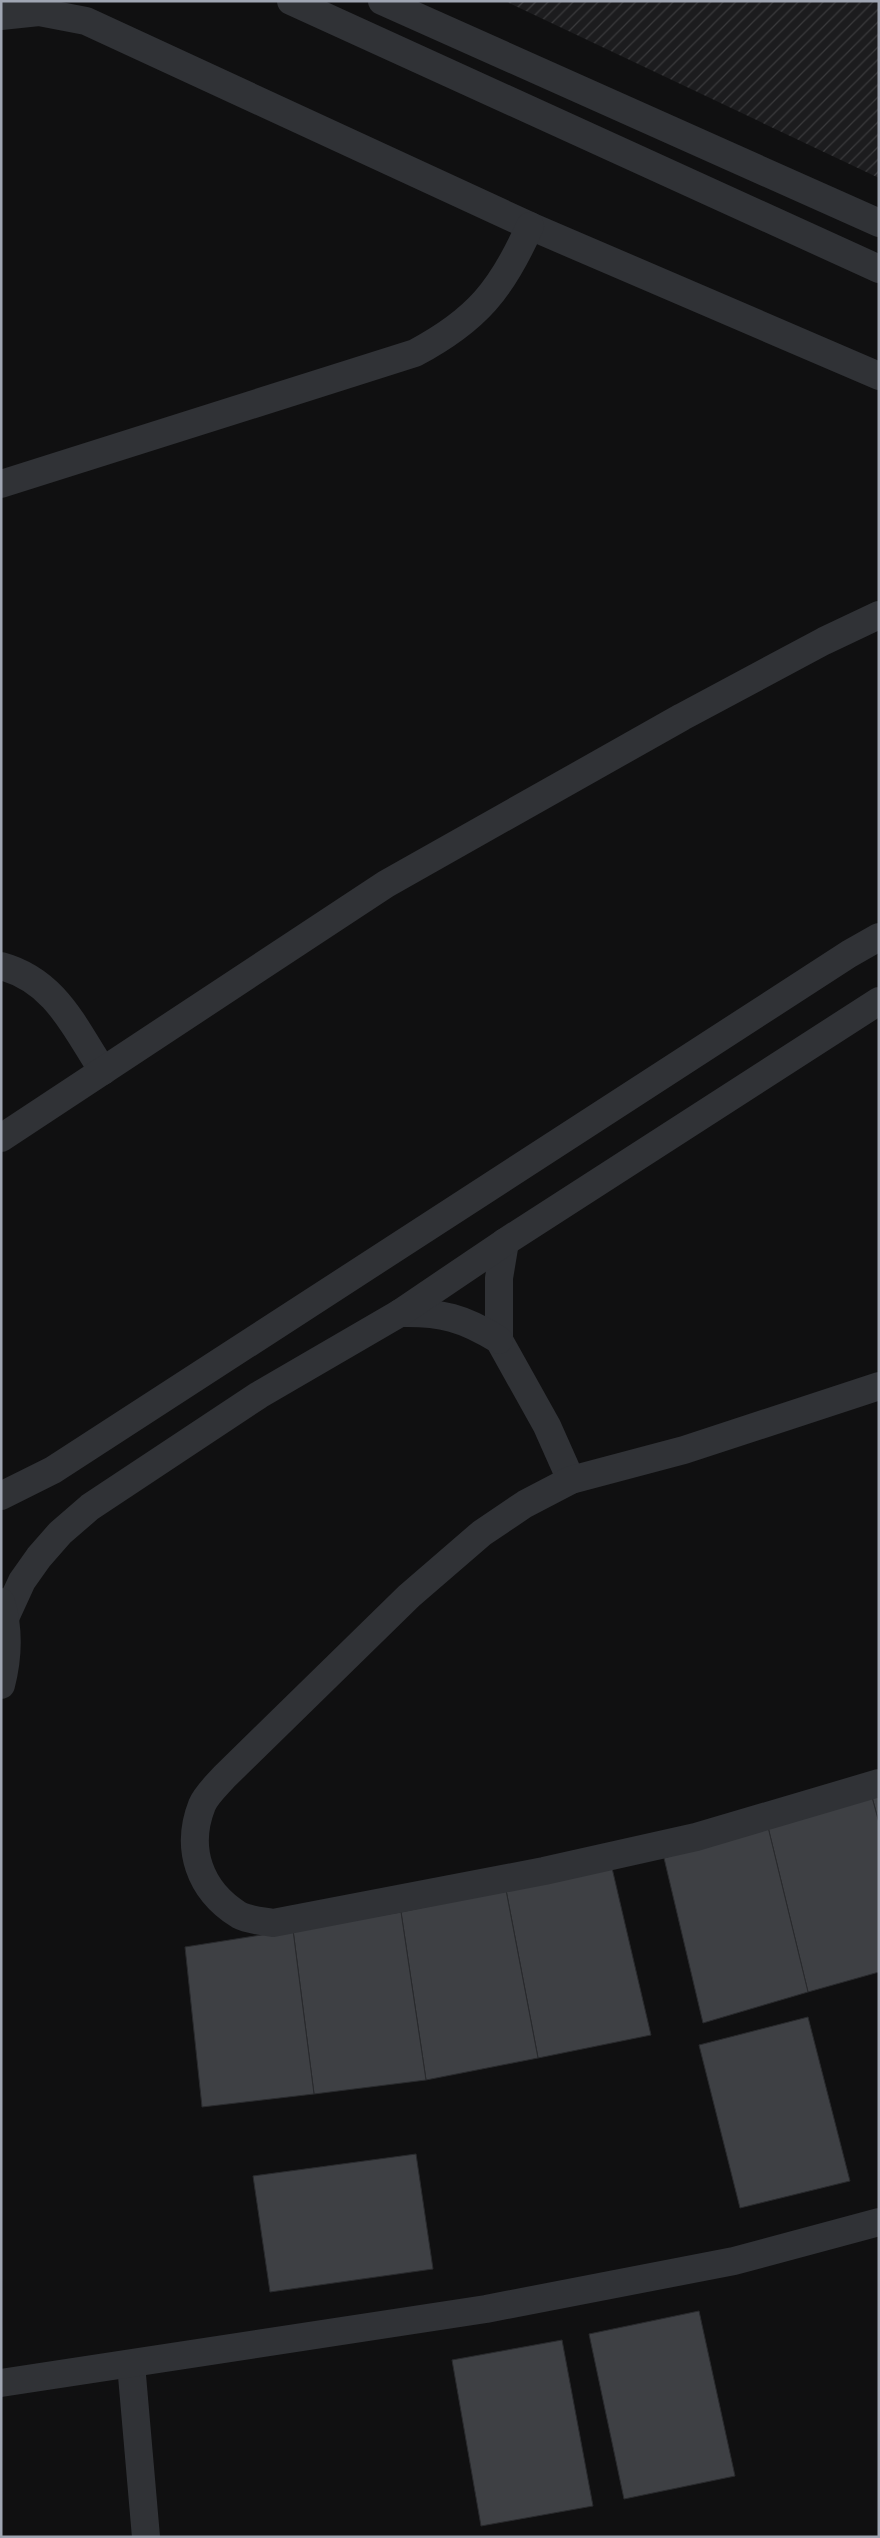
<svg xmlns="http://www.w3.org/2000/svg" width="880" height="2538" viewBox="0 0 880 2538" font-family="'DejaVu Sans',sans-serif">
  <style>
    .industrial { fill: url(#industrial-furrows) }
    .building { fill: #3e4044; stroke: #292a2d }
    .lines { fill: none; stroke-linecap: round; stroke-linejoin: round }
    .minor { stroke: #303236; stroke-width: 28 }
    .tertiary { stroke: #303236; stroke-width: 28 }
  </style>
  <defs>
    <pattern id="industrial-furrows" width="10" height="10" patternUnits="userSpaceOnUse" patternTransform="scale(1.25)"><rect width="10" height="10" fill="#1c1c1e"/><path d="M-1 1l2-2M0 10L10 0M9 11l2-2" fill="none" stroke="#3a3a3c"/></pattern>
  </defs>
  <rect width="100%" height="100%" fill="#101011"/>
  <!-- industrial -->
  <polygon class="industrial" points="505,1 879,1 879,178"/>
  <!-- building -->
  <g class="building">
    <polygon points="879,1795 879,1823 872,1797"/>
    <polygon points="872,1797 879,1823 879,1972 808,1992 768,1827"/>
    <polygon points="768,1827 808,1992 703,2023 664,1858"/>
    <polygon points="612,1868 651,2035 538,2058 506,1890"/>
    <polygon points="506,1890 538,2058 426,2080 401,1912"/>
    <polygon points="401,1912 426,2080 314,2094 293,1930"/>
    <polygon points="293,1930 314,2094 202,2107 185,1947"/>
    <polygon points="808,2017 850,2181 740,2208 699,2045"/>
    <polygon points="416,2154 433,2269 270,2292 253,2176"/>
    <polygon points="699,2311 735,2476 624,2499 589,2334"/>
    <polygon points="562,2340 593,2506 481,2526 452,2360"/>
  </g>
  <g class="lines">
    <!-- minor -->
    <g class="minor">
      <polyline points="291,1 879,269"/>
      <polyline points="382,1 879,223"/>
      <polyline points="1,16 39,12 86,21 530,226 879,376"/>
      <path d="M1,484L415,353C477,320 502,289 530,226"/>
      <path d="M1,966C56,981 74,1027 103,1071"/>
      <polyline points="1,1138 386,884 682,717 824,641 879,615"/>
      <polyline points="505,1242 499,1278 499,1340 547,1426 571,1480"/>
      <path d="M400,1313C441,1312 464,1318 499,1340"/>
      <path d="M879,1386L684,1450L571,1480L525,1504L482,1533L409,1596L224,1777C217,1785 206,1795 202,1805C185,1848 199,1890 239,1915C248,1920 262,1921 273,1923L544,1871L696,1837L879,1783"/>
      <polyline points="1,1496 53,1470 849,954 879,937"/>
      <polyline points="5,1618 22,1581 39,1557 60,1533 90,1507 259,1395 400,1313 505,1242 879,1001"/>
      <polyline points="131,2364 146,2537"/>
      <polyline points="1,2383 486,2309 734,2261 879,2222"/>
    </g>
    <!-- tertiary -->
    <path class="tertiary" d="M1,1602C9,1629 8,1658 1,1685"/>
  </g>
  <!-- border -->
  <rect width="880" height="2538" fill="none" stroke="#a0a6b3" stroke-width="5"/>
</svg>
